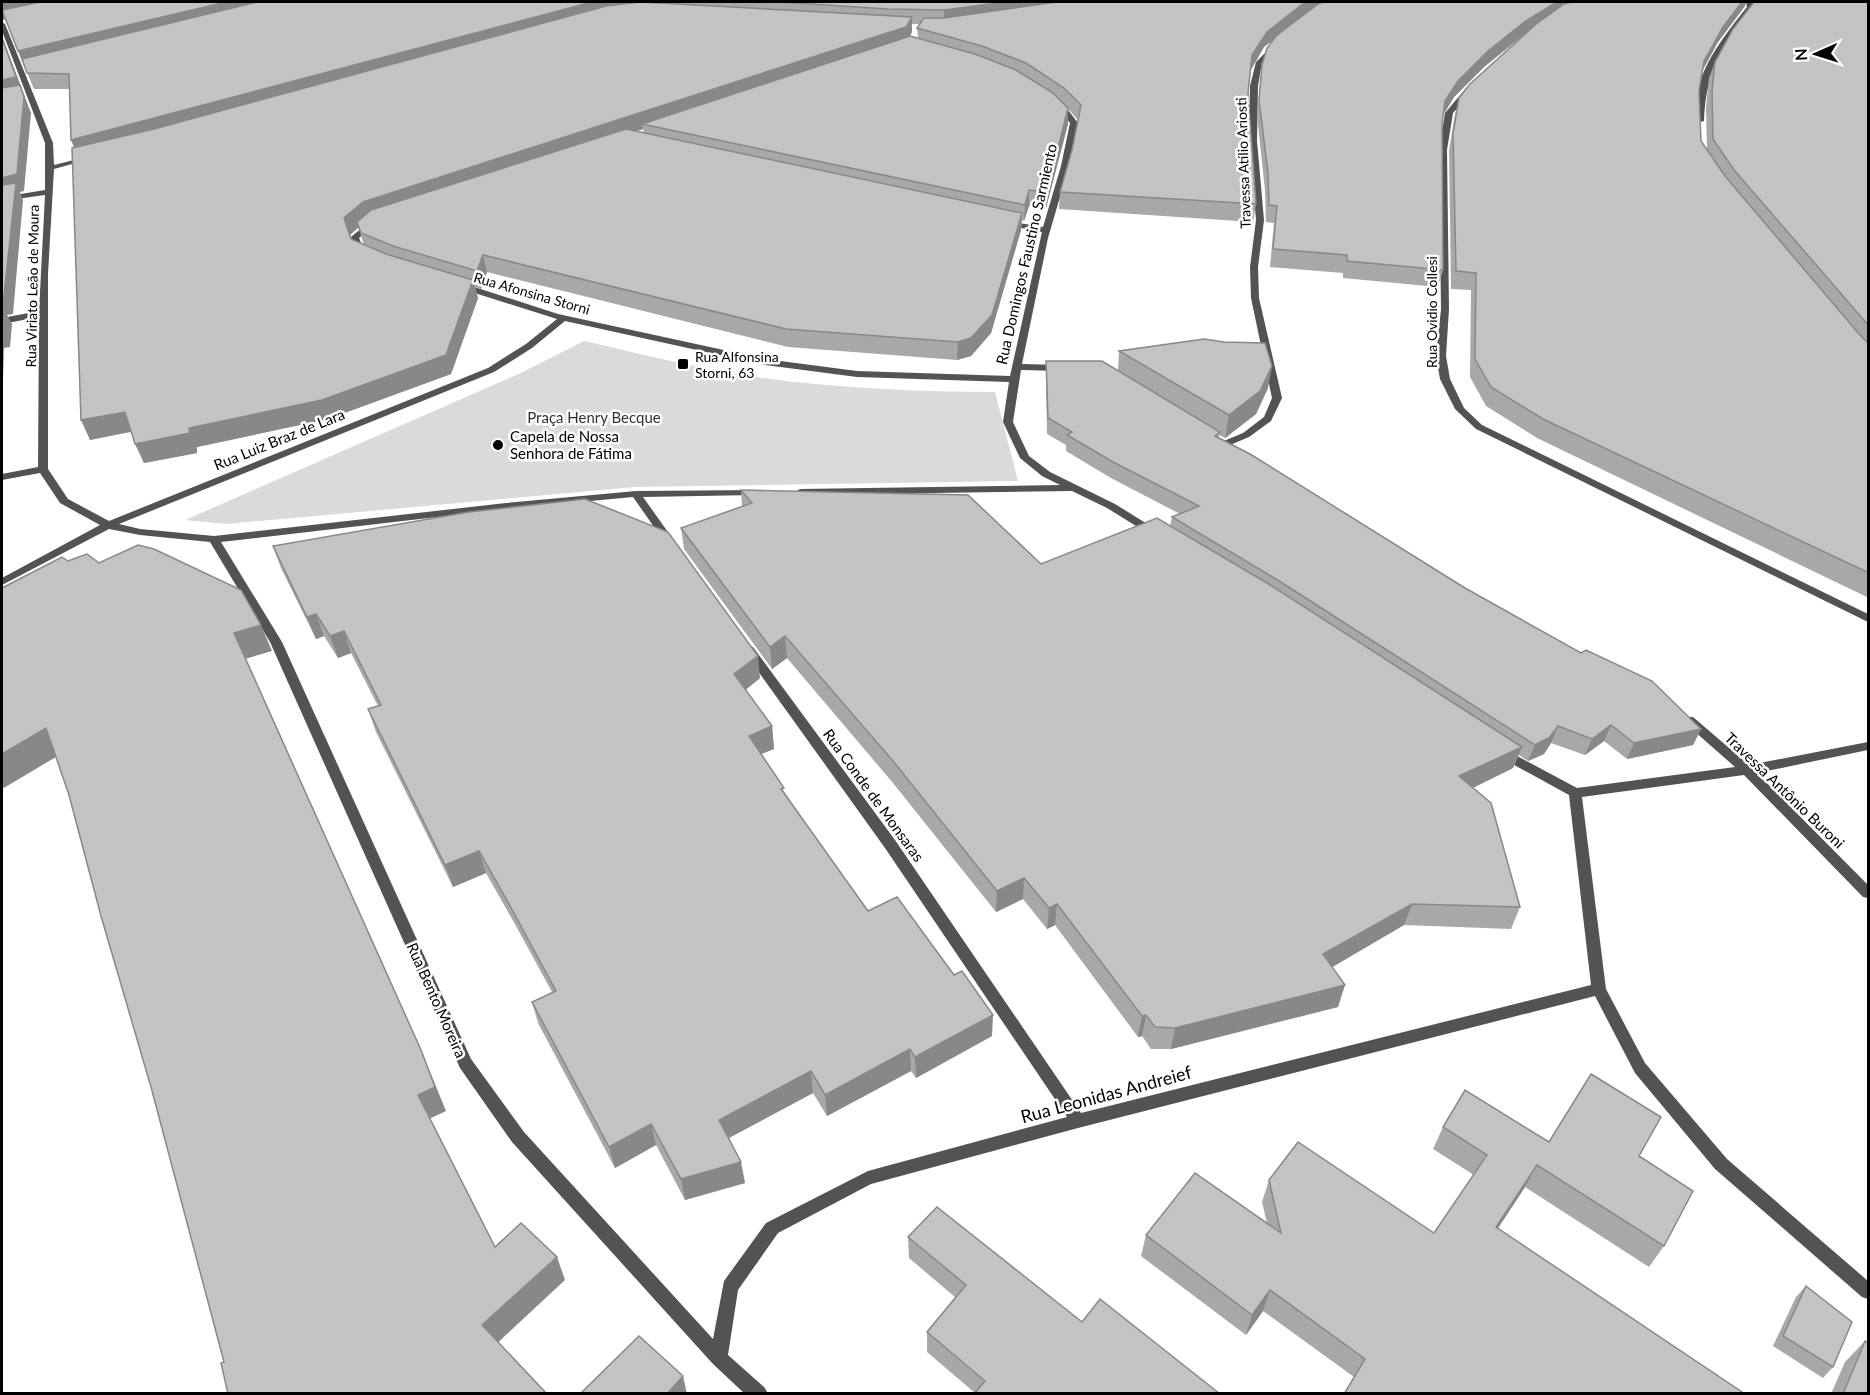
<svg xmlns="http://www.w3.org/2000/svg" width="1870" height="1395" viewBox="0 0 1870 1395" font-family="Lato,sans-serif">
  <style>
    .green { fill: #dadada }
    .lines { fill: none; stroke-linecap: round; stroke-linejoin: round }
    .street { fill: #535353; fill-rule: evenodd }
    .wall { fill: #a8a8a8; fill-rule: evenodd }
    .shaded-wall { fill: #888 }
    .building { fill: #c3c3c3; stroke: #888; stroke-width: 1.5 }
    .poi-dot { fill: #000; stroke: #fff; stroke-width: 2 }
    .labels { text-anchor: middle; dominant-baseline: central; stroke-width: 5; stroke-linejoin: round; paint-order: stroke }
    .far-street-label { font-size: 14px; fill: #000; stroke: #fff }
    .far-poi-label { font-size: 14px; fill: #000; stroke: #fff; text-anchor: start }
    .street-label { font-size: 15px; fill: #000; stroke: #fff }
    .park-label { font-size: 15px; fill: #313131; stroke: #fff }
    .poi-label { font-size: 15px; fill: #000; stroke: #fff; text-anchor: start }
    .near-street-label { font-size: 18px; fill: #000; stroke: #fff }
  </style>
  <rect width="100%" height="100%" fill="#fff"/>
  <!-- green -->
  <path class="green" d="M584,341C638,353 694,368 749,376C830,388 914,392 995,392L1018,481L634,487L227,524L185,520L521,373Z"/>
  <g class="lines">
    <!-- street -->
    <g class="street">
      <path d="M1746,2H1752L1753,7C1723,48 1706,68 1704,121L1697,123C1688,79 1722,39 1747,7Z"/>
      <polygon points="2,22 5,24 53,143 54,165 86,157 90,159 54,169 48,274 48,469 68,499 109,521 488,368 526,344 557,319 459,288 458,286 462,283 558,314 765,359 857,371 1010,376 1042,232 1006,225 1002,223 1006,221 1043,227 1061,166 1070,123 1054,103 1055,101 1061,101 1078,123 1069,166 1048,238 1022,364 1061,365 1066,368 1061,371 1021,370 1013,422 1029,456 1050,472 1115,504 1157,530 1158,532 1157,534 1149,534 1107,508 1072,491 800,495 795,492 800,489 1060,485 1042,476 1020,458 1003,422 1009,382 857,377 765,365 565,321 532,348 494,372 119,524 140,529 214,536 506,503 636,491 759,490 760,492 755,495 643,497 675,542 670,545 666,544 633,497 506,509 221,542 282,642 471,1059 524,1132 713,1339 724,1281 766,1223 868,1171 1067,1117 885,848 745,653 743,650 749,646 753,647 895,840 1081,1113 1591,985 1569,795 1498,756 1496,753 1498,750 1506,750 1577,788 1735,767 1685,723 1683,720 1685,717 1693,717 1749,765 1868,742 1868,750 1757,773 1868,885 1868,898 1863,897 1744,775 1582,797 1606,989 1645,1063 1727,1159 1868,1281 1868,1299 1862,1297 1715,1169 1635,1073 1595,996 1078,1128 871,1184 778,1233 738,1290 728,1355 765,1388 768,1394 745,1394 713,1364 512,1142 460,1068 270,642 210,542 140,535 109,529 2,585 2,578 100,525 60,503 40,473 2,480 2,474 38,467 39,317 2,324 2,318 39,311 45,195 2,201 2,197 45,190 45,143 2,31"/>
      <polygon points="1276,42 1279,44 1262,62 1258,86 1257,141 1264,220 1258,267 1259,298 1282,398 1271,421 1249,437 1223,448 1219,447 1219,443 1243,433 1264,417 1272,398 1251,298 1250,267 1256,220 1249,141 1250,86 1256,62"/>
      <polygon points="1467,87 1474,89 1453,113 1447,150 1449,309 1446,356 1450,379 1464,408 1482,425 1868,614 1868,622 1476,429 1455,409 1440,379 1436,356 1441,309 1439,150 1445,113"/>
      <polygon points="370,221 377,223 359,238 366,254 359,256 351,237"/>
    </g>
  </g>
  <!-- wall -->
  <g class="wall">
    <path d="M2,2H1746L1745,6L1718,42L1703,69L1699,91L1701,141L1707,150L1706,107L1709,78L1715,62L1869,2V598L1537,438L1486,406L1470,377L1471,290L1451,289L1449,150L1455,114L1459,98L1528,32L1484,67L1454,97L1443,115L1442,124L1443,270L1438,287L1343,278V273L1270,267L1274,223L1266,222L1265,190L1257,116L1262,65L1274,39L1264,47L1251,70L1248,93L1256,204L1253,222L1059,209L1060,192L1072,150L1078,120L1068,109V124L1046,208L1029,206L1024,221L1022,220L1021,230L991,333L971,356L957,360L788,347L487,272L481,289L475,287L478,298L451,374L328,419L197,447V453L144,463L131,432L90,440L75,148L69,89H34L5,19L2,20ZM912,24H920L917,28L918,38L910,36L912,32ZM643,129L644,133L637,131ZM358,227L364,245L351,239L350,235Z"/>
    <polygon points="1119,351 1268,388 1256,414 1225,438 1219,435 1219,438 1465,588 1701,729 1693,745 1627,759 1604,741 1585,755 1551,743 1544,754 1528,761 1519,755 1513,768 1473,788 1520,907 1511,929 1404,925 1332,967 1338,1007 1171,1049 1151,1049 1142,1036 1138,1037 1055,925 1047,929 1023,899 996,912 893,783 787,658 772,669 684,549 681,528 742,506 741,490 1041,564 1170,526 1172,517 1180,514 1111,478 1066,451 1066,445 1047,434 1046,377 1046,361 1118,370"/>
    <polygon points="273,546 760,678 745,690 772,726 774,749 761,754 785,793 868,911 992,1036 916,1078 911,1071 827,1116 813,1093 729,1138 745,1183 685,1200 656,1145 615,1168 538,1023 532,1002 552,992 516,926 486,873 453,887 376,732 368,709 378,706 351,653 338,658 324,636 316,639 281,568"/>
    <polygon points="1443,1127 1549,1142 1639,1156 1664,1246 1649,1267 1525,1187 1498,1228 1354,1377 1263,1311 1246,1335 1141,1256 1146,1235 1267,1223 1262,1202 1269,1180 1434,1233 1474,1175 1433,1149"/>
    <polygon points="908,1237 1082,1322 1220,1394 975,1393 927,1352 927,1332 955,1297 909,1258"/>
    <polygon points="1806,1286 1833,1367 1823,1378 1773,1346 1796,1297"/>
    <polygon points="1865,1341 1869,1394 1831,1394 1845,1362"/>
  </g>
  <!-- shaded-wall -->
  <g class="shaded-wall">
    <polygon points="10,2 86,2 2,20 2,3"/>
    <polygon points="226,2 294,2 24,66 18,51"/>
    <polygon points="592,2 641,2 642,9 78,157 71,140"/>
    <polygon points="1005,2 1115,2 944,25 944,10"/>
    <polygon points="1305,2 1337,2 1303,16 1264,47 1250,71 1252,55 1267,32"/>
    <polygon points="1557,2 1590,2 1572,5 1523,35 1484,67 1454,97 1442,117 1445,101 1458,81 1488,51 1527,20"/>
    <polygon points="1742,2 1746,2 1745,6 1718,42 1699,77 1704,61 1723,27"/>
    <polygon points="912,17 912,32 906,43 642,124 643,129 368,219 350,235 344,218 363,202"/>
    <polygon points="2,36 31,113 24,191 20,192 23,200 13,314 7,315 12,324 10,347 4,348 2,412"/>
    <polygon points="1068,108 1068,124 1046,208 1047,192"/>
    <polygon points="1029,190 1029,206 1024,221 1025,205"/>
    <polygon points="1022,213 1021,230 991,333 971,356 957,360 958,342"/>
    <polygon points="483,255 487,272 481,289 477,271"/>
    <polygon points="473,280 478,298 451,374 328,419 197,447 197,453 144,463 135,444"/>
    <polygon points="1272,366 1268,388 1256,414 1225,438 1229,415"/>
    <polygon points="125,412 133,431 90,440 81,420"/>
    <polygon points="316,614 324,636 316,639 307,617"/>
    <polygon points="261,625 272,651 245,659 234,633"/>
    <polygon points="344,631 351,653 338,658 330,636"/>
    <polygon points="785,636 787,658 772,669 770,647"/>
    <polygon points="758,656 760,678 737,697 734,674"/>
    <polygon points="1611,725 1604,741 1585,755 1592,739"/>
    <polygon points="772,726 774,749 751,758 749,736"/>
    <polygon points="1558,726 1551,743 1544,754 1528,761 1535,745"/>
    <polygon points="46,728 61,754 2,789 2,754"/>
    <polygon points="1701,729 1693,745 1627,759 1634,743"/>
    <polygon points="1522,747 1513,768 1452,798 1459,776"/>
    <polygon points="479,851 486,873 453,887 445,865"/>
    <polygon points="1024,878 1023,899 996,912 997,891"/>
    <polygon points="1057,904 1055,925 1047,929 1049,908"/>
    <polygon points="1412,904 1404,925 1317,976 1323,954"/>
    <polygon points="1345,985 1338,1007 1171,1049 1175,1028"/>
    <polygon points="993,1015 992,1036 916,1078 915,1057"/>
    <polygon points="1146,1015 1142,1036 1138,1037 1142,1016"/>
    <polygon points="910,1049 911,1071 827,1116 825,1095"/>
    <polygon points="421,1050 446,1111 429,1119 418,1095"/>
    <polygon points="811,1071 813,1093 723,1141 719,1120"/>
    <polygon points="651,1124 656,1145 615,1168 609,1147"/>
    <polygon points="741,1162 745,1183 685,1200 681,1179"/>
    <polygon points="1537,1165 1525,1187 1485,1248 1496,1227"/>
    <polygon points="557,1257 565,1280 493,1347 482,1325"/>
    <polygon points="1270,1290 1263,1311 1246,1335 1252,1315"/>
    <polygon points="683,1376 687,1394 667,1394"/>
  </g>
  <!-- building -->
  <g class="building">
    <polygon points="40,2 226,2 18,51 2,10"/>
    <polygon points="257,2 592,2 71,140 69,74 27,73 22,59"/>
    <polygon points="640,2 912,17 906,27 363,202 344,218 351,239 386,254 473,280 446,355 322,400 189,428 190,433 135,444 125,412 81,420 72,148 154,129 606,6"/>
    <polygon points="780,2 1005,2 944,10 888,9"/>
    <polygon points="1057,2 1305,2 1267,32 1252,55 1248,93 1256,204 1060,192 1072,150 1081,105 1064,88 1026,63 982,46 917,28 924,18 944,18"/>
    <polygon points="1323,2 1557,2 1527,20 1488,51 1458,81 1445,101 1442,124 1443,270 1347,261 1347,255 1273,249 1277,206 1269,205 1268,173 1259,100 1262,65 1267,48 1276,36 1318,4"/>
    <polygon points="1572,2 1742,2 1723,27 1704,61 1699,91 1701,141 1725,176 1859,334 1869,344 1869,573 1543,419 1491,387 1475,359 1476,273 1456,271 1453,134 1459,98 1470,84 1535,25 1564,4"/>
    <polygon points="1754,2 1869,2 1869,326 1734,170 1713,139 1712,91 1715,62 1733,29"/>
    <polygon points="910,36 975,54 1016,70 1053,93 1068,108 1047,192 1029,190 1025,205 642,124"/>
    <polygon points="2,38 16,77 2,80"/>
    <polygon points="20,85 24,97 17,174 2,178 2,88"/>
    <polygon points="626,129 1022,213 992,315 971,338 958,342 786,329 483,255 477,271 393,246 361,233 357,222 371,210"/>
    <polygon points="16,183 4,296 2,297 2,185"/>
    <polygon points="3,306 2,323 2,307"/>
    <polygon points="1204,339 1224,342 1265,343 1272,366 1260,391 1229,415 1119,351"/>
    <polygon points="1046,361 1102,361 1220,432 1215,436 1250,454 1465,588 1581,653 1586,650 1652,681 1701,729 1634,743 1611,725 1592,739 1558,726 1550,737 1535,745 1276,579 1172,517 1199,506 1113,462 1067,435 1072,432 1048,418"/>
    <polygon points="741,490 968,495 1041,564 1157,518 1267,583 1522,747 1459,776 1491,803 1520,907 1412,904 1323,954 1345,985 1175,1028 1155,1027 1146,1015 1142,1016 1057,904 1049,908 1024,878 997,891 893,761 785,636 770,647 681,528 752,503"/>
    <polygon points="585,499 668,532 758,656 734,674 772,726 749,736 784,788 781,789 868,911 897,897 954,975 962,971 993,1015 915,1057 910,1049 825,1095 811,1071 719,1120 741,1162 681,1179 651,1124 609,1147 532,1002 556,991 509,904 479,851 445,865 368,709 381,705 344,631 330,636 316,614 307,617 273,546 469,512"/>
    <polygon points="138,545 154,549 241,590 261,625 234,633 421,1050 435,1087 418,1095 495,1247 521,1223 557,1257 482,1325 547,1394 228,1394 221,1363 224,1362 151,1087 101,916 69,795 46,728 2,754 2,588 62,557 68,561 87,554 99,563"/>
    <polygon points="1591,1074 1661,1117 1639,1156 1693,1191 1664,1246 1537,1165 1496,1227 1745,1394 1344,1394 1365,1359 1270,1290 1252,1315 1146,1235 1195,1173 1281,1233 1269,1180 1298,1142 1434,1233 1487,1155 1443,1127 1465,1090 1549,1142"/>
    <polygon points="937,1207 1082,1322 1100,1299 1220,1394 974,1394 985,1381 927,1332 966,1285 908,1237"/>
    <polygon points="1806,1286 1852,1322 1833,1367 1783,1336"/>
    <polygon points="639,1336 683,1376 667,1394 580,1394"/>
    <polygon points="1865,1341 1869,1343 1869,1394 1843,1394"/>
  </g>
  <!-- markers -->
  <g class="poi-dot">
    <rect x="677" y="358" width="12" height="12" rx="3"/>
    <circle cx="498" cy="445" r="6"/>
  </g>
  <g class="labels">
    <!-- far-street labels -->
    <g class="far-street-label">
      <text transform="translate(1243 163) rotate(-92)">Travessa Atílio Ariosti</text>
      <text transform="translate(32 286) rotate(-89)">Rua Viriato Leão de Moura</text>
      <text transform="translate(532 293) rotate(16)">Rua Afonsina Storni</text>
      <text transform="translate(1431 312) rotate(-90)">Rua Ovidio Collesi</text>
    </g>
    <!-- far-poi labels -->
    <g class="far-poi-label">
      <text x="695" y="356">Rua Alfonsina<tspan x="695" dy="16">Storni, 63</tspan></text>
    </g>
    <!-- street labels -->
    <g class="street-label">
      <text transform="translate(1026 254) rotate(-77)">Rua Domingos Faustino Sarmiento</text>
      <text transform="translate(279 439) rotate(-22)">Rua Luiz Braz de Lara</text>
      <text transform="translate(1785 790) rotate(44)">Travessa Antônio Buroni</text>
      <text transform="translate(874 795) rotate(54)">Rua Conde de Monsaras</text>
      <text transform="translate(437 1000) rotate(66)">Rua Bento Moreira</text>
    </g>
    <!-- park labels -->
    <g class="park-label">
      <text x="594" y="417">Praça Henry Becque</text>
    </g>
    <!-- poi labels -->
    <g class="poi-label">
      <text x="510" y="436">Capela de Nossa<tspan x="510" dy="17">Senhora de Fátima</tspan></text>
    </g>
    <!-- near-street labels -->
    <g class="near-street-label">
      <text transform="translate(1106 1094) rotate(-15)">Rua Leonidas Andreief</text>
    </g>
  </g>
  <!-- border -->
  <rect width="1870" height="1395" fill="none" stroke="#000000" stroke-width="6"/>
  <!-- north arrow -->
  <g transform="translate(1816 54) rotate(267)" stroke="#ffffff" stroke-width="4.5" paint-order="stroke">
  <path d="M0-4.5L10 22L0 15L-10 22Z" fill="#000000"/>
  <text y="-9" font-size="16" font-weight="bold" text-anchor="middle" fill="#000000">N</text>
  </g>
</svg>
